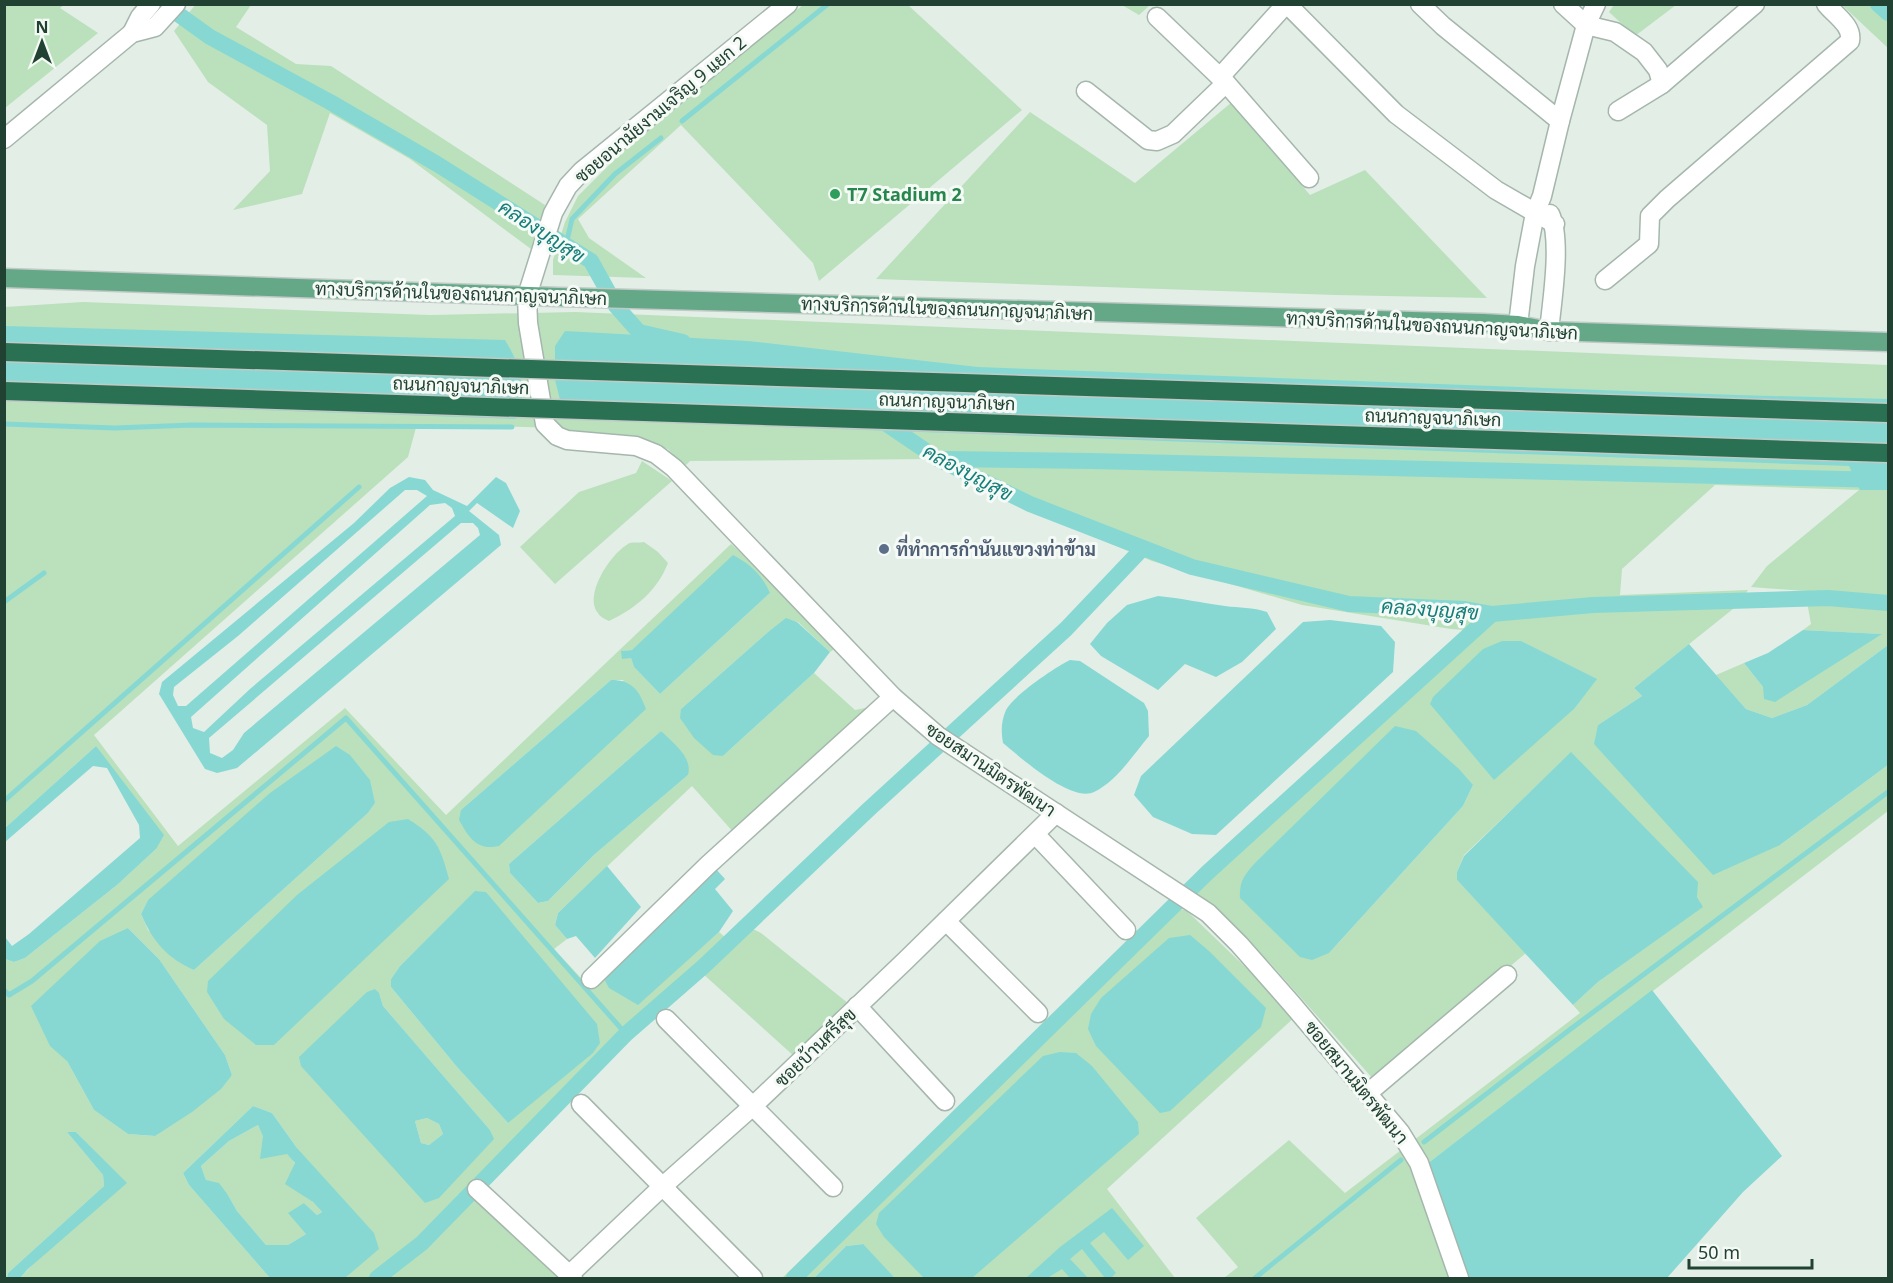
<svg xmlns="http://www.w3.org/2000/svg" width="1893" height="1283" viewBox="0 0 1893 1283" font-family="'Noto Sans',Sarabun,sans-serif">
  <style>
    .green { fill: #bae1bc; fill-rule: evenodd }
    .water { fill: #87d8d3; fill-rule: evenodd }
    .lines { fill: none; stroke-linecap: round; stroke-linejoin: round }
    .stream { stroke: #87d8d3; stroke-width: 5 }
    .canal { stroke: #87d8d3; stroke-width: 16 }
    .minor-casing { stroke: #a5b7ad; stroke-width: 21 }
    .major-casing { stroke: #c1cac6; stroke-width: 21 }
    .minor { stroke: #fff; stroke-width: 18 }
    .major { stroke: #64a887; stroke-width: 18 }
    .highway-bridge-casing { stroke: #c1cac6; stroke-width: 21; stroke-linecap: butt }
    .highway-bridge { stroke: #2a7153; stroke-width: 18 }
    .leisure-dot { fill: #2e9e5b; stroke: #f5faf6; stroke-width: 2 }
    .service-dot { fill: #5c6f8a; stroke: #f5faf6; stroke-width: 2 }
    .labels { text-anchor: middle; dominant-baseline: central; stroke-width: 6; stroke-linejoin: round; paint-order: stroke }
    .street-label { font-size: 18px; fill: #214232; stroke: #f5faf6 }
    .leisure-label { font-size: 18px; font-weight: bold; fill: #27864d; stroke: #f5faf6; text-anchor: start }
    .service-label { font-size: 18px; font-weight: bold; fill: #4e5e75; stroke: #f5faf6; text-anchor: start }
    .water-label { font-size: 20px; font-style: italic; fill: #157e79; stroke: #f5faf6 }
  </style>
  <rect width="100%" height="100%" fill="#e3eee7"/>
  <!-- green -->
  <g class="green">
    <polygon points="5,4 64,5 60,8 98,33 5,108"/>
    <polygon points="196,4 251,5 236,27 296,64 331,66 545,205 531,249 410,159 330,113 302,194 233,210 270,171 267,125 208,82 174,31"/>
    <polygon points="803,5 908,5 1022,110 819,281 813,263 681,125 578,219 589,238 646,278 553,275 553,260 565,222 578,196 632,142"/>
    <polygon points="1122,5 1150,5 1139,15"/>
    <polygon points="1614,5 1676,5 1635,36 1609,12"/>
    <polygon points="1842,5 1888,5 1888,48"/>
    <polygon points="1232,102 1310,195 1365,170 1487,298 1335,295 876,279 1030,112 1135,183"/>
    <path d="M83,302L430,315L575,312L1888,365V645L1807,705L1772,718L1746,709L1716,675L1744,663L1763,687L1880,634L1803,630L1811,624L1805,591L1751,587L1767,566L1859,490L1715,485L1622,569L1620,595L1748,590L1738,605L1634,688L1642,696L1598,725L1780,845L1888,765V811L1427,1164L1451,1278H1224L1238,1267L1196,1218L1289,1140L1345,1193L1580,1013L1573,1005L1598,982L1702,907L1697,897L1571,753L1464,855L1457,872V880L1526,953L1374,1080L1271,964L1186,887L1466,630L1451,629L1302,605L1152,561L1025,508L930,459L690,461L684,467L668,449L636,442L582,438L558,428L417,424L408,457L94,735L178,846L345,708L446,815L731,544L758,568L836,648L830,652L798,622L786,619L768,632L681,709L723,756L814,673L855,710L876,706L735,834L692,786L558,913L555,925L567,939L554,949L582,979L680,966L719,932L733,944L749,927L761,933L849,1004L795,1057L702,973L465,1192L559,1278H345L355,1268L297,1148L272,1113L253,1106L183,1173L189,1185L270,1278H20L118,1175L76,1132H67L103,1175L104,1186L8,1273L7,1278H5V959L14,962L25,958L117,885L156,849L96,746L5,828V307ZM770,593L660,694L634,667L631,658L622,651L632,650ZM1520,641L1596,679L1575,708ZM611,680H624L461,810ZM661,731L688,775L595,854L548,901L538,903L510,873L509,864ZM1473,785L1463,806L1329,953ZM375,803L368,813L194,970L148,930L141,914L148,900ZM475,892H486L508,1123L457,1067L391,987V979L400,966ZM128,928L159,959L225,1055L232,1075L155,1136L128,1134L94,1110L67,1061ZM379,993L383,1006L490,1130L493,1139L425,1203Z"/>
    <polygon points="642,461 672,481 555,584 520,547 579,492 636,473"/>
    <path d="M644,542L658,552L668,563C657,591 636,608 609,621C605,619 600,617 598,613C583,595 612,551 630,543C633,542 640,543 644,542Z"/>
    <polygon points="1166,907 1186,910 1296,1016 1107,1189 1175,1278 895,1278 862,1244 846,1246 814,1278 782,1278"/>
    <polygon points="427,1118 439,1124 443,1134 429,1145 421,1143 415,1121"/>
    <path d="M258,1125C267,1145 284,1146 294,1162C299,1171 300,1185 303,1195L313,1202L322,1212L317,1215L304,1203L306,1234L288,1245H266L237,1211L228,1195L206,1180L201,1166L229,1141Z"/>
  </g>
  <!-- water -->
  <g class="water">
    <path d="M5,326L505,340C522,368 522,381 522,413L515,419L5,401Z"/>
    <polygon points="565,331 748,341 978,367 1737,395 1888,399 1888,490 1860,490 1849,466 565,419 555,380 555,346"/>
    <path d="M409,477L425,480L433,490L467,506L496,477L506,483L520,511L513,528L477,503L469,511L499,535L501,545L237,768L217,773L205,769L159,694L162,682L354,523L390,488ZM405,490H417L427,496L186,706H178L173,695L174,687L238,636ZM445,503L452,508L455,516L250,689L204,732L193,728L191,717L430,505ZM461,523H473L478,528L480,535L244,733L233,750L222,758L210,753L209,738Z"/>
    <path d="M733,555C749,563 763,576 770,593L660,694L634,667L631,658L622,659L621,651L632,650Z"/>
    <path d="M1158,596C1181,598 1202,603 1225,606C1239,608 1253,607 1267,612L1276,629L1242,662L1216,677L1185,664L1158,690L1101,656L1090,644L1107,623L1127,605Z"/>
    <polygon points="786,618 797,622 830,652 814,673 723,756 713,755 694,738 680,718 681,709 768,632"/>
    <polygon points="1330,620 1381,626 1395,642 1393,672 1216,835 1192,834 1153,817 1134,795 1141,776 1303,622"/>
    <polygon points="1803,630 1882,634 1775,702 1764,699 1763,687 1744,663 1768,653"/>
    <polygon points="1502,641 1521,641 1597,679 1575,708 1494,780 1430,704 1433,697 1483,649"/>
    <polygon points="1689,644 1746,709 1772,718 1807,705 1888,645 1888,765 1780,845 1713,875 1594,744 1598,725 1642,696 1634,688"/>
    <path d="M1070,660L1080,661L1144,703L1148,711L1149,736C1133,755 1117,781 1094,792C1071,803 1020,757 1003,743C1001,731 1001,722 1006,710C1014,695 1054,668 1070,660Z"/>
    <path d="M611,680C632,680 639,690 646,709L499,846C476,851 469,837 459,820L461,810Z"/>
    <path d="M1395,726L1416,731L1459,769L1473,785L1463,806L1329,953L1312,960L1300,957L1240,898C1239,882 1244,875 1255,863Z"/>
    <path d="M661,731C673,743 693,757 688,775L595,854L548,901L538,903L510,873L509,864Z"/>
    <polygon points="96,746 164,835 156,849 117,885 25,958 14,962 5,959 5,937 12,946 29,934 140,838 139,825 107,768 93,766 5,842 5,828"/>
    <path d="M336,746L350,755L370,780L375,803L368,813L194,970C167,958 153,942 141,914L148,900L270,793Z"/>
    <polygon points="1571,752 1698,882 1697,897 1703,907 1598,982 1573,1005 1457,880 1457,872 1464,856"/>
    <path d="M408,819C437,837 440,847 449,879L274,1045H256L224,1019L207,992L208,981L297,895L389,822Z"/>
    <polygon points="607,866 641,907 595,958 576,936 567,939 555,925 558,913"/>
    <polygon points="714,867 725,879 715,889 733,911 719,932 638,1005 609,988 602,975"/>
    <polygon points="475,891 486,892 597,1024 600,1043 593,1053 508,1123 457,1067 391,987 391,979 400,966"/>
    <polygon points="128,928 159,959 225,1055 232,1075 221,1089 192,1112 155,1136 128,1134 94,1110 67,1061 50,1046 31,1006 100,941"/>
    <polygon points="1190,935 1209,951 1266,1008 1261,1027 1170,1111 1160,1113 1096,1046 1088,1029 1091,1014 1101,998 1169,938"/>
    <path d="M375,989L379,993L383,1006L490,1130L494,1139L439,1198L425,1203L301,1066L299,1057L367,992ZM427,1118L439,1124L443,1134L429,1145L421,1143L415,1121Z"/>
    <polygon points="1652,990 1782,1156 1743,1192 1667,1278 1467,1278 1427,1164"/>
    <polygon points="1060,1052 1076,1053 1092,1066 1138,1122 1139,1134 972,1278 924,1278 884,1237 876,1224 879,1213 1043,1056"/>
    <path d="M253,1106L272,1113L297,1148L374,1233L379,1249L345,1278H270L189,1185L183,1173ZM258,1125L263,1136L260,1159L287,1154L295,1163L285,1184L313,1202L322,1212L317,1215L304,1203L288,1213L306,1234L288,1245H266L237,1211L228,1195L219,1183L206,1180L201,1166L229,1141Z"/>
    <polygon points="67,1132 76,1132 127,1183 28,1269 20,1278 7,1278 8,1273 104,1186 103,1175"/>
    <polygon points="1112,1208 1144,1246 1128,1260 1104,1232 1090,1243 1116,1273 1111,1278 1105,1278 1082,1249 1070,1259 1088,1278 1070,1278 1062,1269 1049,1277 1050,1278 1026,1278 1060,1247"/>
    <polygon points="863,1244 895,1278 814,1278 846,1246"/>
  </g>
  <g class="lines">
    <!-- stream -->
    <g class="stream">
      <polyline points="682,121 828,4"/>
      <polyline points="566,245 572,219 615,174 661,138"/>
      <polyline points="4,424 115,428 192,425 512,427"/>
      <polyline points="4,602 44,573"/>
      <polyline points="4,801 359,487"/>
      <polyline points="4,990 9,995 32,981 346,718 626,1034"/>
      <polyline points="1424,1142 1568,1031 1888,792"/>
      <polyline points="1255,1278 1401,1160"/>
    </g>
    <!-- canal -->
    <g class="canal">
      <polyline points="164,4 210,37 330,102 437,164 591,261 616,306 639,332 683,342"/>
      <polyline points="1878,4 1888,13"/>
      <polyline points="879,419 938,459 1030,504 1192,567 1349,604 1465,609 1492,614 1593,605 1828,598 1888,603"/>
      <polyline points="945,459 1091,461 1888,480"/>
      <polyline points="377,1278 422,1243 626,1034 704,966 868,810 1066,629 1143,548"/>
      <polyline points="794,1278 1207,873 1492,614"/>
    </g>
    <defs>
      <g id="minor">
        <polyline points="788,4 582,171 568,186 553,213 527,296 528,323 545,424 557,436 567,440 636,446 656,454 674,468 893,697 938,736 1208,913 1239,944 1291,1003 1400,1132 1419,1163 1459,1278"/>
        <polyline points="1287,4 1396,114 1496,190 1555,224"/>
        <polyline points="1420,4 1443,26 1560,121"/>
        <polyline points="1563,4 1586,25 1615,32 1644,52 1658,70 1662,84 1755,4"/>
        <polyline points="1157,17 1226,83 1309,178"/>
        <polyline points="132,33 140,17 151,4"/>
        <polyline points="1220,77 1286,4"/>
        <polyline points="1086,91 1148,140 1157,141 1173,134 1226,83"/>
        <polyline points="1618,111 1662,84"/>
        <polyline points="4,139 132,33 155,27 176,4"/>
        <path d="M1605,280L1649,244L1650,216L1667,199L1850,41C1853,26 1835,15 1826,4"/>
        <polyline points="1518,325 1525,266 1535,213 1542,196 1560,121 1586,25 1596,4"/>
        <path d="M1549,331C1552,301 1562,240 1550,214"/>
        <polyline points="1035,834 1126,930"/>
        <polyline points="946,921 1038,1013"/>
        <polyline points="591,979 708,865 893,697"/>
        <polyline points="857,1006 945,1101"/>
        <polyline points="666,1019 833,1187"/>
        <polyline points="1368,1093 1507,975"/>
        <polyline points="581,1104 753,1278"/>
        <polyline points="477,1189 573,1278"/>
        <polyline points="569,1275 663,1186 753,1106 905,961 1056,813"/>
      </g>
      <polyline id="major" points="4,278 559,297 1483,323 1518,325 1549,331 1888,342"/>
    </defs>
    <!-- minor casing -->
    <use href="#minor" class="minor-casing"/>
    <!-- major casing -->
    <use href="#major" class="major-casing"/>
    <!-- minor -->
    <use href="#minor" class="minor"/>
    <!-- major -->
    <use href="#major" class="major"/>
    <defs>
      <g id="highway-bridge">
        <polyline points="4,352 1888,413"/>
        <polyline points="4,391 1888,453"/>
      </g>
    </defs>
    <!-- highway-bridge casing -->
    <use href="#highway-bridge" class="highway-bridge-casing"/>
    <!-- highway-bridge -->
    <use href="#highway-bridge" class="highway-bridge"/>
  </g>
  <!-- markers -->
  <circle class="leisure-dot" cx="835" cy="194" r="6"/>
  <circle class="service-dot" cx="884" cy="549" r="6"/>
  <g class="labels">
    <!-- street labels -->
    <g class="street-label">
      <text transform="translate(660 109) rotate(-40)">ซอยอนามัยงามเจริญ 9 แยก 2</text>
      <text transform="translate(461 293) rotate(2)">ทางบริการด้านในของถนนกาญจนาภิเษก</text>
      <text transform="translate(947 308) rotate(2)">ทางบริการด้านในของถนนกาญจนาภิเษก</text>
      <text transform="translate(1432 325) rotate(3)">ทางบริการด้านในของถนนกาญจนาภิเษก</text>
      <text transform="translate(461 385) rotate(2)">ถนนกาญจนาภิเษก</text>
      <text transform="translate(947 401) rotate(2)">ถนนกาญจนาภิเษก</text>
      <text transform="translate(1433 417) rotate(2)">ถนนกาญจนาภิเษก</text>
      <text transform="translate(991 769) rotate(34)">ซอยสมานมิตรพัฒนา</text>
      <text transform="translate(815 1047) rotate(-44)">ซอยบ้านศรีสุข</text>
      <text transform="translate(1357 1082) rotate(51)">ซอยสมานมิตรพัฒนา</text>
    </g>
    <!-- leisure labels -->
    <g class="leisure-label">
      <text x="847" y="194">T7 Stadium 2</text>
    </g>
    <!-- service labels -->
    <g class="service-label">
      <text x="896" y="549">ที่ทำการกำนันแขวงท่าข้าม</text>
    </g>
    <!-- water labels -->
    <g class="water-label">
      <text transform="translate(542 231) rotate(33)">คลองบุญสุข</text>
      <text transform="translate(968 472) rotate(28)">คลองบุญสุข</text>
      <text transform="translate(1430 609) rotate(4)">คลองบุญสุข</text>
    </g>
  </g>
  <!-- border -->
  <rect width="1893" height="1283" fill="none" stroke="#214232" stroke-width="12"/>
  <!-- north arrow -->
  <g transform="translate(42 42)" stroke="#f5faf6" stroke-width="4.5" paint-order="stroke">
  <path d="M0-4.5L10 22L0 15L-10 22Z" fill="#214232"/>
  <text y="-9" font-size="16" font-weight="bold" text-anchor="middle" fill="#214232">N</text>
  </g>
  <!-- scale -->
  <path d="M1689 1259v9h123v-9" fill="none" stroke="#214232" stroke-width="3"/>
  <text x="1698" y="1259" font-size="18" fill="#214232" stroke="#f5faf6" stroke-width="4.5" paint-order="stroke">50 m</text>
</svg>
